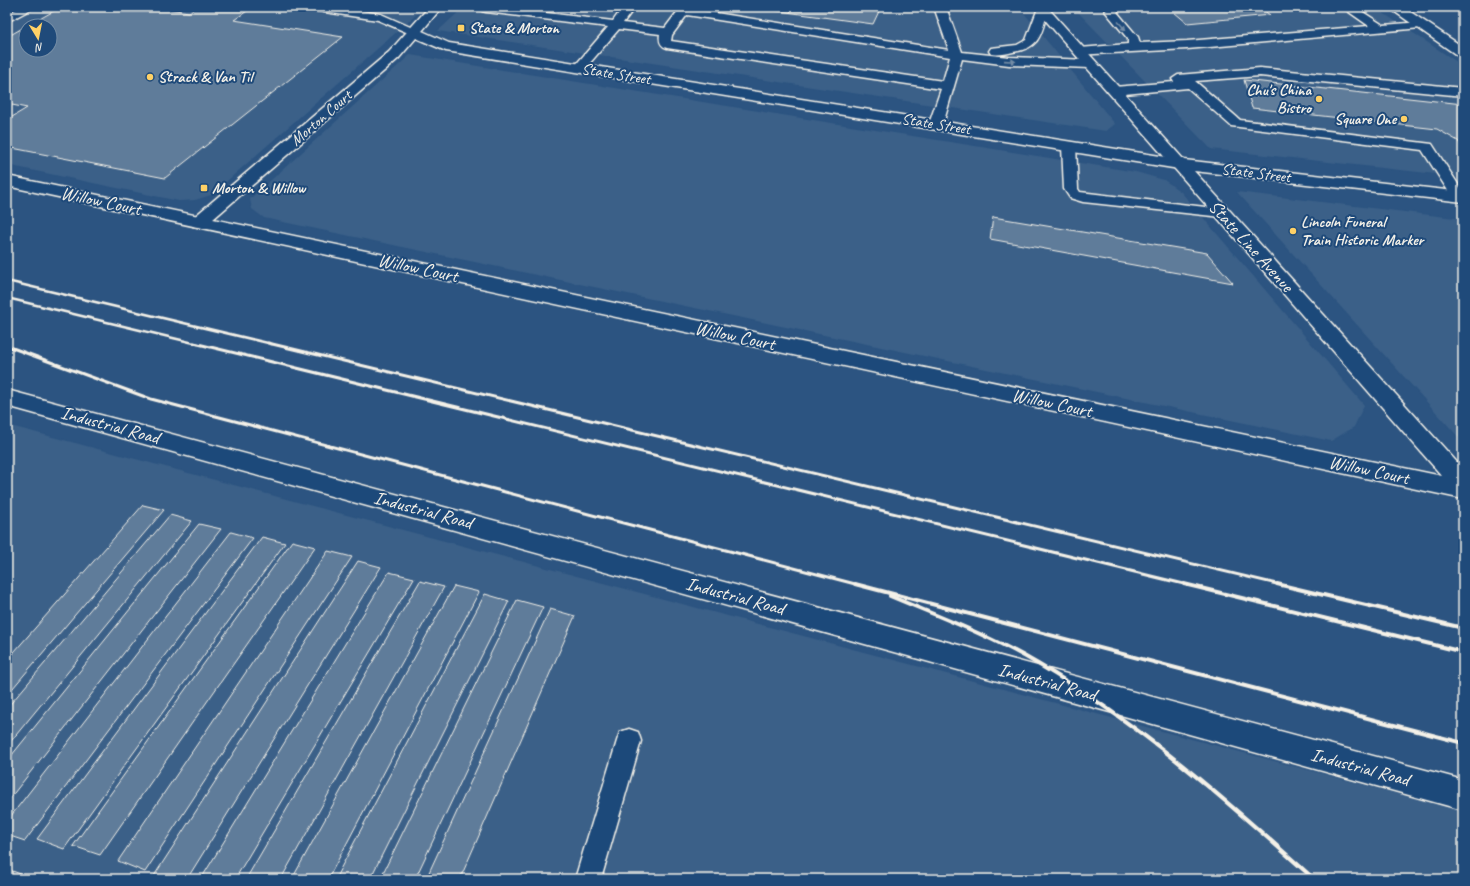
<svg xmlns="http://www.w3.org/2000/svg" width="1470" height="886" viewBox="0 0 1470 886" font-family="Caveat,sans-serif">
  <style>
    .built { fill: #3b6088; fill-rule: evenodd }
    .building { fill: #5e7b9a; stroke: #f4f1e8 }
    .lines { fill: none; stroke-linecap: round; stroke-linejoin: round }
    .service-casing { stroke: #f4f1e8; stroke-width: 3 }
    .minor-casing { stroke: #f4f1e8; stroke-width: 3 }
    .tertiary-casing { stroke: #f4f1e8; stroke-width: 3 }
    .service { fill: #1f4a7a; fill-rule: evenodd }
    .minor { fill: #1f4a7a; fill-rule: evenodd }
    .tertiary { fill: #1f4a7a; fill-rule: evenodd }
    .rail-far2 { stroke: #f4f1e8; stroke-width: 2.5 }
    .rail-far1 { stroke: #f4f1e8; stroke-width: 3 }
    .rail { stroke: #f4f1e8; stroke-width: 4 }
    .oneway { fill: #748da6 }
    .poi-dot { fill: #ffd166; stroke: #1f4a7a; stroke-width: 1.5 }
    .labels { text-anchor: middle; dominant-baseline: central; stroke-width: 4; stroke-linejoin: round; paint-order: stroke }
    .far-poi-label { font-size: 16px; font-weight: bold; fill: #f4f1e8; stroke: #1f4a7a; text-anchor: start }
    .far-street-label { font-size: 16px; fill: #f4f1e8; stroke: #1f4a7a }
    .street-label { font-size: 19px; fill: #f4f1e8; stroke: #1f4a7a }
  </style>
  <rect width="100%" height="100%" fill="#2c5481"/>
  <filter id="ink" filterUnits="userSpaceOnUse"><feTurbulence type="fractalNoise" baseFrequency=".025" numOctaves="2"/><feDisplacementMap in="SourceGraphic" scale="8" xChannelSelector="R" yChannelSelector="G"/><feConvolveMatrix kernelMatrix="1 2 1 2 8 2 1 2 1" color-interpolation-filters="sRGB"/></filter>
  <g filter="url(#ink)">
    <!-- built -->
    <g class="built">
      <path d="M7,7H425L211,195L195,200L179,201L7,165ZM26,26H50V50H26Z"/>
      <polygon points="464,7 1019,7 1115,124 1106,131 438,31"/>
      <polygon points="1073,7 1374,7 1463,66 1463,177 1211,149"/>
      <polygon points="410,55 1136,172 1164,180 1181,192 1364,405 1354,427 1331,441 264,218 252,209 250,199"/>
      <polygon points="1237,192 1463,219 1463,442"/>
      <polygon points="7,425 1463,811 1463,879 7,879"/>
    </g>
    <!-- building -->
    <g class="building">
      <polygon points="61,7 154,7 189,12 197,7 237,7 250,9 234,20 343,37 165,178 7,147 7,120 27,108 7,104 7,37 26,26 26,50 50,50 50,26 27,26"/>
      <polygon points="750,7 881,7 873,24"/>
      <polygon points="1168,7 1259,7 1270,15 1187,23"/>
      <polygon points="1244,80 1463,104 1463,149 1458,141 1437,129 1252,108"/>
      <polygon points="993,217 1207,253 1233,283 990,239"/>
      <polygon points="143,505 164,510 7,695 7,660"/>
      <polygon points="170,515 192,521 7,746 7,708"/>
      <polygon points="199,524 221,529 7,802 7,761"/>
      <polygon points="231,532 253,538 25,841 7,835 7,821"/>
      <polygon points="262,537 285,543 64,849 37,839"/>
      <polygon points="292,541 315,547 100,855 73,846"/>
      <polygon points="328,551 352,557 145,872 118,861"/>
      <polygon points="358,561 381,567 187,879 152,879"/>
      <polygon points="389,572 414,578 235,879 201,879"/>
      <polygon points="420,581 444,587 281,879 246,879"/>
      <polygon points="454,586 479,592 328,879 292,879"/>
      <polygon points="485,594 509,601 370,879 335,879"/>
      <polygon points="517,600 543,607 415,879 380,879"/>
      <polygon points="550,609 575,616 460,879 426,879"/>
      <polygon points="7,869 34,879 7,879"/>
    </g>
    <g class="lines">
      <defs>
        <g id="service">
          <polygon points="21,7 35,7 7,22 7,14"/>
          <polygon points="305,7 334,7 381,14 417,30 419,32 413,35 378,20 311,10"/>
          <path d="M482,7H497L613,21L623,7H635L623,23L665,28L681,7H693L691,9L949,50L934,7H946L962,52L1009,57L1090,60L1096,64L1090,68L1009,65L962,59L943,124L941,127H931L929,124L941,89L667,48C660,46 659,41 660,34L619,29L583,71L579,72L573,68L608,27L486,12L482,11L480,9ZM687,15L950,57L943,81L671,41L672,35Z"/>
          <polygon points="1110,7 1123,7 1117,12 1138,37 1140,43 1187,41 1369,26 1342,7 1355,7 1383,25 1421,22 1427,25 1421,28 1187,49 1076,55 1074,52 1080,48 1128,44 1128,39 1105,11"/>
          <path d="M1038,8L1043,7L1048,10C1041,34 1041,48 1013,52C1006,54 998,55 991,54L989,51L991,48L1017,45L1026,40Z"/>
          <polygon points="1260,68 1463,88 1463,96 1260,76 1195,81 1240,120 1432,144 1463,192 1463,200 1454,200 1422,150 1231,126 1188,88 1114,95 1108,91 1114,87 1174,82 1172,79 1178,75"/>
          <polygon points="1069,142 1074,143 1076,146 1078,189 1080,192 1222,209 1227,210 1229,213 1227,216 1222,217 1083,202 1070,198 1064,189 1062,146 1064,143"/>
          <polygon points="629,729 638,732 641,741 601,879 575,879 617,741 620,732"/>
        </g>
        <g id="minor">
          <polygon points="429,7 442,7 422,31 449,43 1179,159 1185,161 1187,164 1185,167 1179,169 446,51 416,38 399,58 205,226 199,227 193,226 190,222 193,218 389,52"/>
          <polygon points="1388,7 1403,7 1463,47 1463,57 1458,56"/>
          <polygon points="7,390 1463,780 1463,810 7,406"/>
        </g>
        <polygon id="tertiary" points="1034,7 1047,7 1184,160 1463,192 1463,202 1194,171 1463,469 1463,499 7,186 7,176 1442,476"/>
      </defs>
      <!-- service casing -->
      <use href="#service" class="service-casing"/>
      <!-- minor casing -->
      <use href="#minor" class="minor-casing"/>
      <!-- tertiary casing -->
      <use href="#tertiary" class="tertiary-casing"/>
      <!-- service -->
      <use href="#service" class="service"/>
      <!-- minor -->
      <use href="#minor" class="minor"/>
      <!-- tertiary -->
      <use href="#tertiary" class="tertiary"/>
      <!-- rail-far2 -->
      <g class="rail-far2">
        <polyline points="7,281 272,344"/>
        <polyline points="7,298 198,344"/>
      </g>
      <!-- rail-far1 -->
      <g class="rail-far1">
        <polyline points="194,343 1188,585"/>
        <polyline points="268,343 1281,585"/>
        <polyline points="7,346 151,399 859,585"/>
      </g>
      <!-- rail -->
      <g class="rail">
        <polyline points="855,584 1463,743"/>
        <polyline points="1184,584 1463,652"/>
        <polyline points="1277,584 1463,628"/>
        <path d="M890,596C940,617 991,636 1038,664C1139,723 1227,801 1314,879"/>
      </g>
    </g>
    <!-- one-way arrows -->
    <defs><path id="oneway-solid" d="M-6-.8H1V-3.2L6.5 0L1 3.2V.8H-6Z"/></defs>
    <g class="oneway">
      <use href="#oneway-solid" transform="translate(1122 26) rotate(48)"/>
      <use href="#oneway-solid" transform="translate(1010 61) rotate(4)"/>
    </g>
  </g>
  <!-- markers -->
  <g class="poi-dot">
    <rect x="457" y="24" width="8" height="8" rx="2"/>
    <circle cx="150" cy="77" r="4"/>
    <circle cx="1319" cy="99" r="4"/>
    <circle cx="1404" cy="119" r="4"/>
    <rect x="200" y="184" width="8" height="8" rx="2"/>
    <circle cx="1293" cy="231" r="4"/>
  </g>
  <g class="labels">
    <!-- far-poi labels -->
    <g class="far-poi-label">
      <text x="469" y="28">State &amp; Morton</text>
      <text x="158" y="77">Strack &amp; Van Til</text>
      <text x="1311" y="90" text-anchor="end">Chu's China<tspan x="1311" dy="18">Bistro</tspan></text>
      <text x="1396" y="119" text-anchor="end">Square One</text>
      <text x="212" y="188">Morton &amp; Willow</text>
      <text x="1301" y="222">Lincoln Funeral<tspan x="1301" dy="18">Train Historic Marker</tspan></text>
    </g>
    <!-- far-street labels -->
    <g class="far-street-label">
      <text transform="translate(616 74) rotate(9)">State Street</text>
      <text transform="translate(321 118) rotate(-41)">Morton Court</text>
      <text transform="translate(936 124) rotate(9)">State Street</text>
      <text transform="translate(1256 173) rotate(7)">State Street</text>
    </g>
    <!-- street labels -->
    <g class="street-label">
      <text transform="translate(101 201) rotate(12)">Willow Court</text>
      <text transform="translate(1251 246) rotate(48)">State Line Avenue</text>
      <text transform="translate(418 268) rotate(12)">Willow Court</text>
      <text transform="translate(735 336) rotate(12)">Willow Court</text>
      <text transform="translate(1052 403) rotate(12)">Willow Court</text>
      <text transform="translate(110 425) rotate(15)">Industrial Road</text>
      <text transform="translate(1369 470) rotate(12)">Willow Court</text>
      <text transform="translate(423 510) rotate(15)">Industrial Road</text>
      <text transform="translate(735 596) rotate(15)">Industrial Road</text>
      <text transform="translate(1047 682) rotate(15)">Industrial Road</text>
      <text transform="translate(1360 767) rotate(15)">Industrial Road</text>
    </g>
  </g>
  <!-- margin -->
  <rect width="1470" height="886" fill="none" stroke="#1f4a7a" stroke-width="24"/>
  <rect x="12" y="12" width="1446" height="862" fill="none" stroke="#f4f1e8" stroke-width="1.5" filter="url(#ink)"/>
  <!-- north arrow -->
  <g transform="translate(38 38) rotate(170)"><circle r="19" fill="#1f4a7a" stroke="#748da6"/>
  <path d="M0-3L7 15L0 10L-7 15Z" fill="#ffd166"/>
  <text y="-6" font-size="11" font-weight="bold" text-anchor="middle" fill="#f4f1e8">N</text>
  </g>
</svg>
